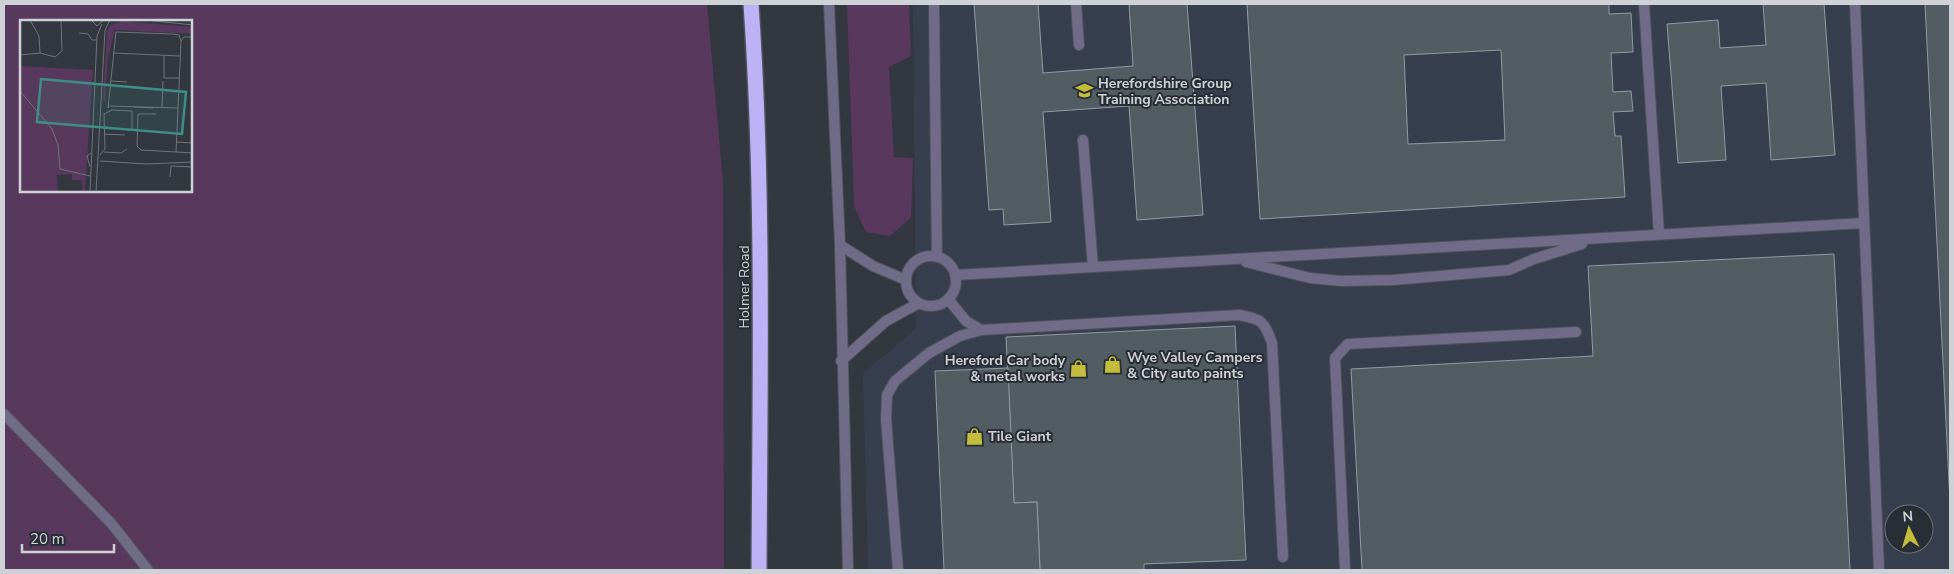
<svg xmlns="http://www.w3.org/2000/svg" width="1954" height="574" viewBox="0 0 1954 574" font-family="'Nunito Sans',sans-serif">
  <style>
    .built { fill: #373f4e; fill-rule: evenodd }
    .green { fill: #58385c; fill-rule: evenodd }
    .building { fill: #515d63; stroke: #909ca3; fill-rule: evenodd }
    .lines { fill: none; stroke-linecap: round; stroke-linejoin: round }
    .lane-casing { stroke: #4e535b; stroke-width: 12 }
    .highway-casing { stroke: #4e535b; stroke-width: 18 }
    .lane { stroke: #706c88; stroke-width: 10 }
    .highway { stroke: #beb2f6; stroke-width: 15 }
    .labels { text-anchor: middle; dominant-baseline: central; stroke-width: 4; stroke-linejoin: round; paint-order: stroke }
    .poi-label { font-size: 14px; font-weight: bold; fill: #ced2d7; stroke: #282d36; text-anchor: start }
    .street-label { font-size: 14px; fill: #ced2d7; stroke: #282d36 }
    .inset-road { fill: none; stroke: #70757c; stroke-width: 1 }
    .view { fill: #3f8d88; fill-opacity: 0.15; stroke: #3f8d88; stroke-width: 2.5 }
    .inset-edge { fill: none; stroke: #ced2d7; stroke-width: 2.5 }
  </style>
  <rect width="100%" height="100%" fill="#323740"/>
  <!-- built -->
  <path class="built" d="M913,4H1950V570H868L863,374L916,328ZM1894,514H1924V544H1894Z"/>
  <!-- green -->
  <g class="green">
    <path d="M4,4H707L723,181L724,570H4ZM21,21H191V191H21Z"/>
    <polygon points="847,4 909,4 911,56 889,67 894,157 913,158 911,218 890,236 866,232 854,206"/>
  </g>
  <!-- building -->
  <g class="building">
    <polygon points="974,4 1038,4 1043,73 1133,66 1129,4 1187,4 1203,215 1137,220 1129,106 1043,112 1051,222 1004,225 1003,209 989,210"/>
    <path d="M1247,4H1609V14L1631,13L1633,52L1611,53L1613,92L1631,91L1633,111L1613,112L1615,136H1621L1625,197L1260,219ZM1501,50L1505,140L1408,144L1404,55Z"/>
    <polygon points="1763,4 1824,4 1835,155 1771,160 1766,83 1721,86 1726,160 1678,163 1667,24 1718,20 1720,48 1766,45"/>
    <polygon points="1925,4 1950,4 1950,502"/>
    <polygon points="1834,254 1850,570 1362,570 1351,369 1593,356 1588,266"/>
    <polygon points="1235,326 1246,560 1144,564 1144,570 1040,570 1037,502 1014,503 1006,337"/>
    <polygon points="1008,368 1014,503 1037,502 1040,570 944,570 935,371"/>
  </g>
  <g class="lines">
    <defs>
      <g id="lane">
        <polyline points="829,4 840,245 848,570"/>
        <polyline points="934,4 937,257"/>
        <polyline points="1076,4 1079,45"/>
        <polyline points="1644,4 1659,234"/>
        <polyline points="1855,4 1879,570"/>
        <polyline points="1083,140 1093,267"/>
        <polyline points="840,245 873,266 906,280"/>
        <circle cx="931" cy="281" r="25"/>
        <polyline points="1246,262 1310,278 1341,281 1393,280 1509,270 1534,259 1582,244"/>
        <polyline points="955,275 1864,223"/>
        <path d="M948,299L966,321L981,330L1239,315C1262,319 1264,321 1272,343L1283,557"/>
        <polyline points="841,361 886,321 919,303"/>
        <polyline points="4,414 111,523 148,570"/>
        <polyline points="898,570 886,419 887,395 895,381 929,353 960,336 981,330"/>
        <polyline points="1345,570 1335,358 1348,344 1576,332"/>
      </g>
      <path id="highway" d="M751,4C764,192 760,381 759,570"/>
    </defs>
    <!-- lane casing -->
    <use href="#lane" class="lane-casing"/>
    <!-- highway casing -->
    <use href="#highway" class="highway-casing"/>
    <!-- lane -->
    <use href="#lane" class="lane"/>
    <!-- highway -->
    <use href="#highway" class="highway"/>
  </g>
  <!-- icons -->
  <defs>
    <symbol id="university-bare" viewBox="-9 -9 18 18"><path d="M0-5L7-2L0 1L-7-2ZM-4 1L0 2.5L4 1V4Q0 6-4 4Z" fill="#c3bd3e" stroke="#282d36" stroke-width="2.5" paint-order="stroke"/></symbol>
    <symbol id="shop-bare" viewBox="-9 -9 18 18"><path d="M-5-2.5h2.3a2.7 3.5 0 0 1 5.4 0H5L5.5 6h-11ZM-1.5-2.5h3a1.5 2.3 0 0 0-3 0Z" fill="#c3bd3e" stroke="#282d36" stroke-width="2.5" paint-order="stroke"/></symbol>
  </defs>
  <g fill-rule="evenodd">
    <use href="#university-bare" x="1072" y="78" width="25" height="25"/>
    <use href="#shop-bare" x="1100" y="352" width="25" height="25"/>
    <use href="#shop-bare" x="1066" y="356" width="25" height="25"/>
    <use href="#shop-bare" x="962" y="424" width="25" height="25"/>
  </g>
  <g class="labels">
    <!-- poi labels -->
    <g class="poi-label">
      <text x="1098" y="83">Herefordshire Group<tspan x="1098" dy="16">Training Association</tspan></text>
      <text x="1127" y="357">Wye Valley Campers<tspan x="1127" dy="16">&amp; City auto paints</tspan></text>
      <text x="1065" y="360" text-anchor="end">Hereford Car body<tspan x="1065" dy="16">&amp; metal works</tspan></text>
      <text x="988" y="436">Tile Giant</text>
    </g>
    <!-- street labels -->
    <g class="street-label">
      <text transform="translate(744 287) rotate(-90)">Holmer Road</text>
    </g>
  </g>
  <!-- overview -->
  <g transform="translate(20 20)">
    <rect width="172" height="172" fill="#323740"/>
    <path d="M101,1L172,7V14L95,10L88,37L85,83L83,80L87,11L89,6ZM0,46L73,50L65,172H62V160H52V154L37,155L38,172H0Z" fill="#58385c"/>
    <path class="inset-road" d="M10,0L19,16L20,33L35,37L42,31L41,0M71,0L77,6L84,0M126,0L173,5M59,13L68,14L72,20H77M173,17H164L161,21L156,132L173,133M93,33L160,36M0,35L20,33M144,35V58H159M91,61L107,62M0,71L32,109L38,125L40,149L70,156M89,84L88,88L96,12L153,14L159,15L161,21M90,86L158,88M114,87L133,88M142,87L143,61M92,90L112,91V109M136,94H118L117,126L121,130L156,132M84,114L105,115M156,122L173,123M84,132L101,133L107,129M80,135L85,129L84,94L92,90M80,141L126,144L173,142M70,147L67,136L71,133M150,157L151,146L173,147M70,172L77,16L82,4M76,172L85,10L90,0"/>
    <path class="view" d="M21,59L166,72L162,114L17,102Z"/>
    <rect width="172" height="172" class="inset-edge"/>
  </g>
  <!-- border -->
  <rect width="1954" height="574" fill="none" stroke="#ced2d7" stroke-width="10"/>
  <!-- north arrow -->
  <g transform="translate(1909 529) rotate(355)"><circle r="24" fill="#282d36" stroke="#6a6f76"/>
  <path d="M0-4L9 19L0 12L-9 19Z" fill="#c3bd3e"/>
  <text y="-8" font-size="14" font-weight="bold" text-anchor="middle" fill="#ced2d7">N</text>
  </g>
  <!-- scale -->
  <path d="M22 544v8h92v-8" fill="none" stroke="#ced2d7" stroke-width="2.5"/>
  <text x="30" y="544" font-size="15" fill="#ced2d7" stroke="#282d36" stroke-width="4" paint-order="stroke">20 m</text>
</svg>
